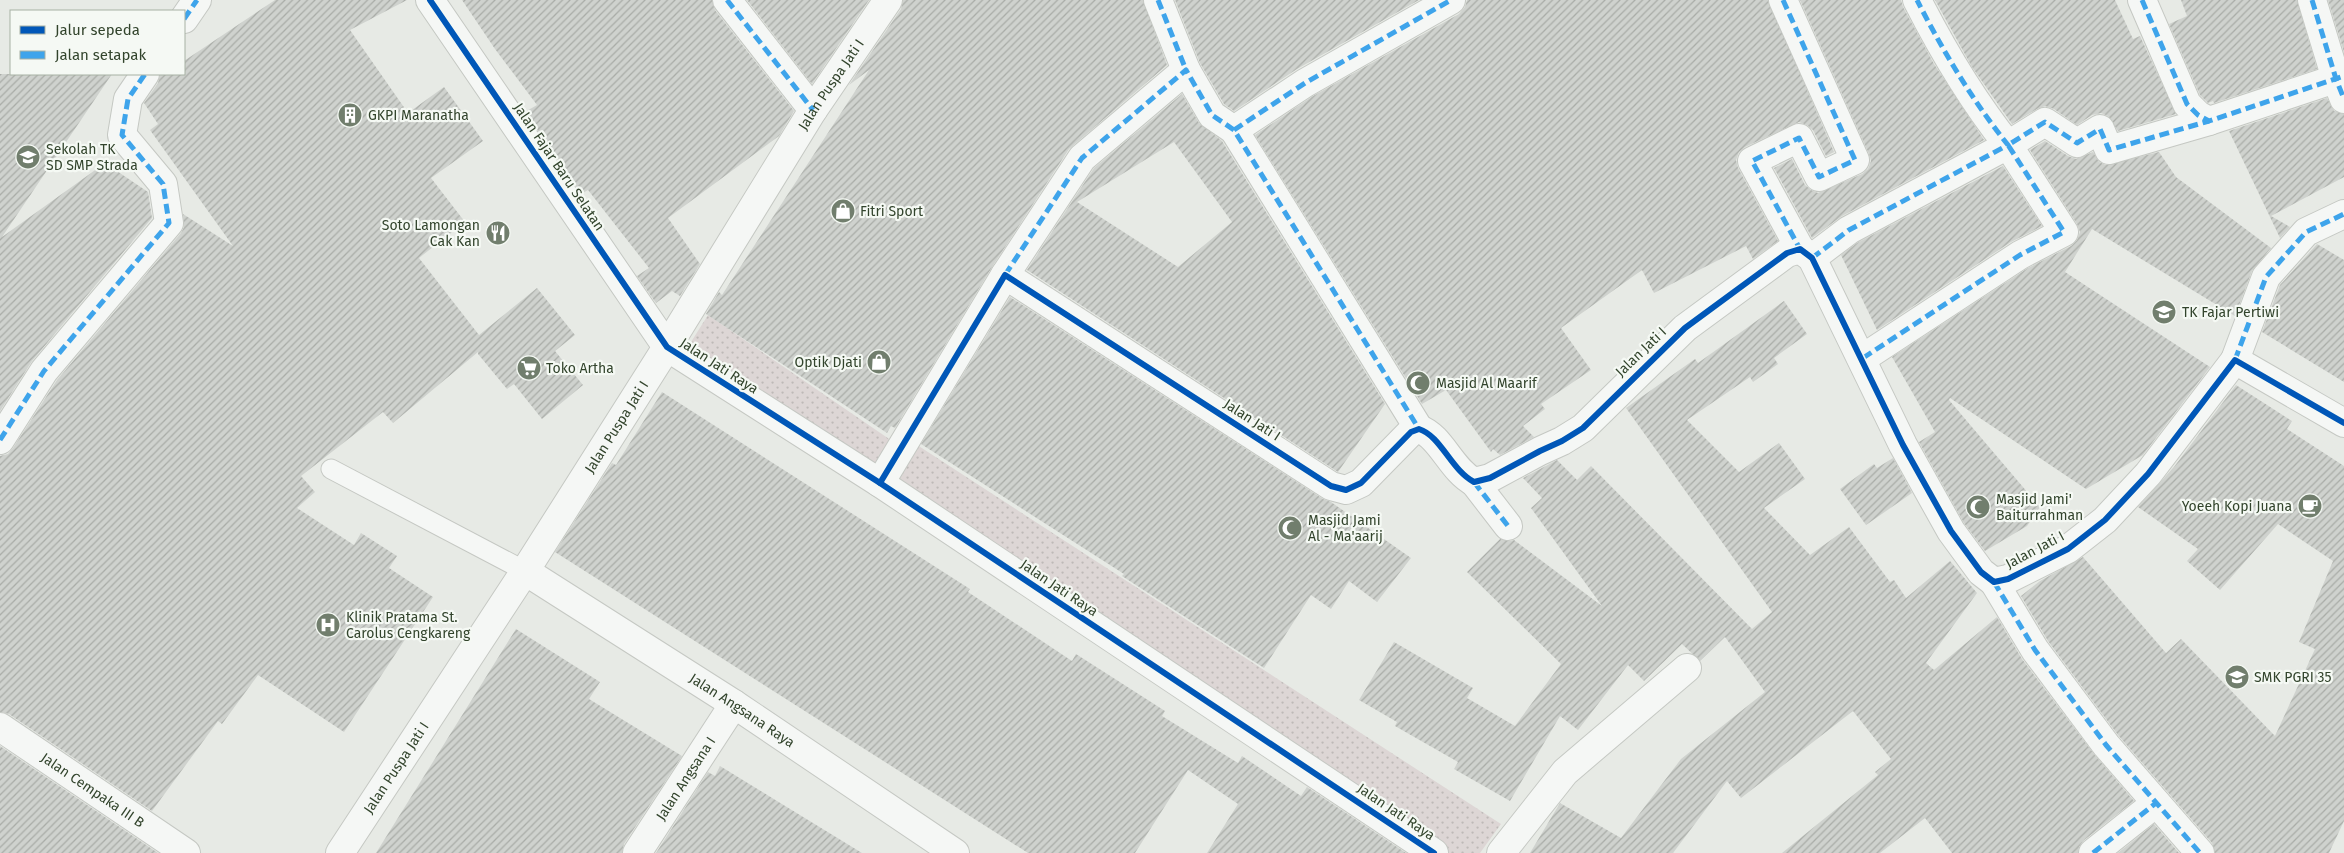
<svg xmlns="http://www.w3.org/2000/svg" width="2344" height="853" viewBox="0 0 2344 853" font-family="'Fira Sans',sans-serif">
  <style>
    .park { fill: url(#park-dots) }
    .building { fill: url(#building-hatch); fill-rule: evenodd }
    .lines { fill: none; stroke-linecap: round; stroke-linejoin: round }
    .lane-casing { stroke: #c5c8c3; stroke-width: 21 }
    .street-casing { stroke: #c5c8c3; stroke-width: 30 }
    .lane { stroke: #f5f7f5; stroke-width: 19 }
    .street { stroke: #f5f7f5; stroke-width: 28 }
    .quiet { stroke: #3ea4eb; stroke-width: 5; stroke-dasharray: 10 5; stroke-linecap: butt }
    .cycleway-casing { stroke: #f5f9f4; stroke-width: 9 }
    .cycleway { stroke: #0057b8; stroke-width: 6 }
    .labels { text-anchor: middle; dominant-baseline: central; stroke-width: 4.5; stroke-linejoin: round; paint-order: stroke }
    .street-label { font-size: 14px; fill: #32442c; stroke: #f5f9f4 }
    .poi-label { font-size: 14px; fill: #32442c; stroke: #f5f9f4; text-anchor: start }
  </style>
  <defs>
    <pattern id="park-dots" width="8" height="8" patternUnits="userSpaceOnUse" patternTransform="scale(1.25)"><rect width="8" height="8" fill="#ddd6d5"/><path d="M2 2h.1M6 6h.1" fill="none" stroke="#beb9b7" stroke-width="1.8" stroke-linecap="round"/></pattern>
    <pattern id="building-hatch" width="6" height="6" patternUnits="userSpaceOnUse" patternTransform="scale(1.25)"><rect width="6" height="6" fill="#cfd2ce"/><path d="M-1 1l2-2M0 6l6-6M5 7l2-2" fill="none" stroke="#a9aca7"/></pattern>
  </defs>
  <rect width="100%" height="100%" fill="#e7eae5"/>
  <!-- park -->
  <g class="park">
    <polygon points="708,315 895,443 877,474 686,350"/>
    <polygon points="911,441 1501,824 1480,853 1444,853 889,479"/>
  </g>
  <!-- building -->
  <g class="building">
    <polygon points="275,0 407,0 350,30 408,113 444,87 483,141 431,178 465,222 419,258 479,335 537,288 575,335 555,351 583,385 542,419 514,384 507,389 478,354 478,352 393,423 383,412 301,476 315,492 297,508 354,545 361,533 397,556 389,568 433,597 344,732 258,675 222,724 218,721 152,811 9,714 0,712 0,456 8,454 13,448 57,380 181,233 184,227 183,214 233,246 150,130 158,124 144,103 158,83 160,74 184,74 184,61"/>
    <polygon points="462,0 712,0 715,10 794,111 779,136 668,218 700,264 680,296 672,291 656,303 637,276 649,268 588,190 581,194 525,112 537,105 495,49"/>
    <polygon points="747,0 869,0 812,84"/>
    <polygon points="903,0 1143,0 1167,65 1069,149 992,267 895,428 891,426 887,433 706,314 719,292 722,295 869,70 849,85 901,9"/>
    <polygon points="1175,0 1419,0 1297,69 1234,111 1224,104 1200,63"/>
    <polygon points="1467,0 1768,0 1834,152 1826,156 1813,130 1807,125 1799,122 1745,147 1739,152 1736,160 1738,168 1778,241 1753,259 1746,246 1654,293 1642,270 1561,328 1591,370 1541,404 1545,409 1523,426 1534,437 1500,455 1493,449 1491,452 1446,390 1422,404 1255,135 1313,96 1459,14 1465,7"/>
    <polygon points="1800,0 1901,0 1903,7 1934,64 1984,140 1842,216 1812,238 1774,168 1792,159 1805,185 1811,190 1818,193 1862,174 1868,169 1871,161 1869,154"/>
    <polygon points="1935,0 2115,0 2133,39 2140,36 2176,114 2118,131 2108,116 2101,113 2092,115 2077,125 2054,109 2045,106 2037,109 2012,124 1972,67"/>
    <polygon points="2181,0 2297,0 2317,69 2214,103 2213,101 2208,103 2200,95 2169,24 2187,16"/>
    <polygon points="2328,0 2344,0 2344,52"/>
    <polygon points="0,74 112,74 2,237 105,163 148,192 152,218 32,361 0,411"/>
    <path d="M1182,94L1199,123L1222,141L1385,404L1338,472L1027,270L1094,168ZM1174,142L1232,222L1178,267L1077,202Z"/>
    <polygon points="2327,98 2334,111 2344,114 2344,177 2271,216 2290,227 2280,238 2229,131"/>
    <polygon points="2045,141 2068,156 2076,159 2093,152 2099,162 2106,165 2159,152 2176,177 2271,248 2252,271 2235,316 2092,229 2065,272 2210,367 2143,455 2086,489 1950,398 1949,400 2040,507 2027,526 1985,551 1964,523 1919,442 1935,432 1892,357 2028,268 2071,246 2077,240 2080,232 2077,224 2030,150"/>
    <polygon points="2003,166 2042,226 2011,242 1877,330 1841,255 1857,243"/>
    <polygon points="2317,244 2344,260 2344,382 2262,332 2280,285"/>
    <polygon points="1010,297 1323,499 1331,502 1411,558 1377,602 1349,581 1331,609 1311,595 1264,668 1122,576 1124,574 921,444"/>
    <polygon points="1784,301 1807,334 1774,358 1778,364 1753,382 1750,377 1687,420 1739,472 1779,443 1805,479 1764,508 1810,555 1849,527 1890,582 1894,580 1906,598 1950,561 1977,593 1926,663 1934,670 1997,617 2022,659 2094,754 2134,801 2083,841 2079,847 2078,853 1952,853 1925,818 1880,853 1782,853 1878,775 1875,772 1891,759 1853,711 1741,798 1727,781 1673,853 1530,853 1560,803 1621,838 1681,759 1765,692 1725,637 1700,661 1682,644 1644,681 1628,665 1578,730 1560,716 1510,801 1454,769 1458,762 1395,726 1397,722 1359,700 1394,642 1473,688 1467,698 1515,726 1561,664 1467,572 1500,539 1510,541 1514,540 1602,606 1531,508 1542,498 1523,478 1557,460 1577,480 1591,466 1752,629 1772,612 1626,408 1695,359 1698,363"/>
    <polygon points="2236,385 2292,421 2287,429 2344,466 2344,821 2329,853 2215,853 2212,843 2118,735 2048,641 2021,596 2040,581 2083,557 2166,653 2181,639 2275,736 2315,649 2299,642 2333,561 2278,524 2220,590 2187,561 2198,549 2138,507 2174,467"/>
    <polygon points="662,392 970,589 968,592 1072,661 1076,654 1165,711 1162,716 1238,763 1242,756 1301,796 1307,787 1406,853 1207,853 1238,804 1188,770 1135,853 1028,853 555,552 612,463 616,465"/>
    <polygon points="1893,458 1912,493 1866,525 1840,489 1874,464 1877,468"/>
    <polygon points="516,629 600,682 589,699 682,756 624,844 622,853 376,853"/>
    <polygon points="0,746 158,853 0,853"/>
    <polygon points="720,766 777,801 862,853 656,853 708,772 715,776"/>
    <polygon points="2154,824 2179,853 2118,853"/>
  </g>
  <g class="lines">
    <defs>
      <polyline id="lane" points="331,469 525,571"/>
      <g id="street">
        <polyline points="430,0 667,347 880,483 1434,853"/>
        <polyline points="727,0 813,110"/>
        <polyline points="1158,0 1186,70"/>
        <polyline points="1783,0 1855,160 1819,177 1799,138 1752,161 1800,249"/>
        <polyline points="2142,0 2187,104 2198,115 2209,121 2344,76"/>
        <polyline points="2312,0 2336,79 2344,99"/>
        <polyline points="184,19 197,0"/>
        <polyline points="1234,130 1305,83 1451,0"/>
        <path d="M1812,258L1849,230L2008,145C1972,100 1943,51 1917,0"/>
        <polyline points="1005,275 1082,158 1186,70 1212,115 1234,130 1419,429"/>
        <polyline points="1863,358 2020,255 2064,232 2008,145 2045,122 2077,143 2100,129 2109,150 2209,121"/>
        <polyline points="2235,360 2266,277 2306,232 2344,214"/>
        <polyline points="0,440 44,371 169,223 163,184 122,135 128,99 145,74"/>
        <polyline points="1474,482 1508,526"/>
        <path d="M880,483L1005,275L1331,486L1346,490L1361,483L1411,432L1419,429C1441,436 1451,470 1474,482L1490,478L1540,451L1562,441L1583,428L1685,328L1787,253L1800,249L1812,258L1903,445L1951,531L1981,572L1994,582L2008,579L2068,549L2105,520L2148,474L2235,360L2344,423"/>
        <path id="s1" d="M525,571L734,704L955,853"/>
        <polyline points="1994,582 2035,650 2106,745 2200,853"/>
        <path id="s2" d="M0,727L186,853"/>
        <path id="s3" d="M340,853L525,571L667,347L813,110L888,0"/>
        <path id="s4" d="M637,853L734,704"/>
        <polyline points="1501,853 1565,772 1687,668"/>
        <polyline points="2093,853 2156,803"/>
      </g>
    </defs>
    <!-- lane casing -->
    <use href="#lane" class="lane-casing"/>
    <!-- street casing -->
    <use href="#street" class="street-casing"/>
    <!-- lane -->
    <use href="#lane" class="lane"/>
    <!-- street -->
    <use href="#street" class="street"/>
    <!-- quiet -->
    <g class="quiet">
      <polyline points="727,0 813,110"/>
      <polyline points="1158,0 1186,70"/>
      <polyline points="1783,0 1855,160 1819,177 1799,138 1752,161 1800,249"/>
      <polyline points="2142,0 2187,104 2198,115 2209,121 2344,76"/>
      <polyline points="2312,0 2336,79 2344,99"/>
      <polyline points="184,19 197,0"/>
      <polyline points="1234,130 1305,83 1451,0"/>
      <path d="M1812,258L1849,230L2008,145C1972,100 1943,51 1917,0"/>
      <polyline points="1005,275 1082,158 1186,70 1212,115 1234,130 1419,429"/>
      <polyline points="1863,358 2020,255 2064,232 2008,145 2045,122 2077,143 2100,129 2109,150 2209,121"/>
      <polyline points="2235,360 2266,277 2306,232 2344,214"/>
      <polyline points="0,440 44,371 169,223 163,184 122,135 128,99 145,74"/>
      <polyline points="1474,482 1508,526"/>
      <polyline points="1994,582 2035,650 2106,745 2200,853"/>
      <polyline points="2093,853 2156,803"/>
    </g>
    <defs>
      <g id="cycleway">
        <polyline points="430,0 667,347 880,483 1434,853"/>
        <path d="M880,483L1005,275L1331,486L1346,490L1361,483L1411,432L1419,429C1441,436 1451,470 1474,482L1490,478L1540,451L1562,441L1583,428L1685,328L1787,253L1800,249L1812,258L1903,445L1951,531L1981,572L1994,582L2008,579L2068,549L2105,520L2148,474L2235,360L2344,423"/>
      </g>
    </defs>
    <!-- cycleway casing -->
    <use href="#cycleway" class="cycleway-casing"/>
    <!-- cycleway -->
    <use href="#cycleway" class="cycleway"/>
  </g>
  <!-- icons -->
  <defs>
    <symbol id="building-disc" viewBox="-11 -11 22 22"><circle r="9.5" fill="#717e6d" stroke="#f5f9f4"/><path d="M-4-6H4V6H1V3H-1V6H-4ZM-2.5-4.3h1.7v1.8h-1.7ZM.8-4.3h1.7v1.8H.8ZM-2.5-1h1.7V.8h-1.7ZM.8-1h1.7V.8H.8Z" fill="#fff"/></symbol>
    <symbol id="school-disc" viewBox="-11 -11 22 22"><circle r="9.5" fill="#717e6d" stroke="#f5f9f4"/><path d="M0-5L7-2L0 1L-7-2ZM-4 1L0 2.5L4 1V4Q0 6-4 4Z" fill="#fff"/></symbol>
    <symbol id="shop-disc" viewBox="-11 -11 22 22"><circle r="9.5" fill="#717e6d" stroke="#f5f9f4"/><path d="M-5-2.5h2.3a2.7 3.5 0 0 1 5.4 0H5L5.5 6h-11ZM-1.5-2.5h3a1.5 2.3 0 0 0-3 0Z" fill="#fff"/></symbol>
    <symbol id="restaurant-disc" viewBox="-11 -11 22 22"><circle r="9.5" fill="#717e6d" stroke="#f5f9f4"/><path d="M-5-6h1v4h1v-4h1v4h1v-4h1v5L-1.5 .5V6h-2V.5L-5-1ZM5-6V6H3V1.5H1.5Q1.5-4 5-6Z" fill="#fff"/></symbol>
    <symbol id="supermarket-disc" viewBox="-11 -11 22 22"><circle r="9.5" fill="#717e6d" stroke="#f5f9f4"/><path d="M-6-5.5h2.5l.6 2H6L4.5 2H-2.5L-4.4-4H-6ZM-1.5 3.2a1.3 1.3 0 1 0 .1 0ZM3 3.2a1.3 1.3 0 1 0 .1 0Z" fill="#fff"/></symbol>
    <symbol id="mosque-disc" viewBox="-11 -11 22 22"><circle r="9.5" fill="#717e6d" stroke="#f5f9f4"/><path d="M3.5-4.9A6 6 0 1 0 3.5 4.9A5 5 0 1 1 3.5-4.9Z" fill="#fff"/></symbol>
    <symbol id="cafe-disc" viewBox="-11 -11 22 22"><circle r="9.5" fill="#717e6d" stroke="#f5f9f4"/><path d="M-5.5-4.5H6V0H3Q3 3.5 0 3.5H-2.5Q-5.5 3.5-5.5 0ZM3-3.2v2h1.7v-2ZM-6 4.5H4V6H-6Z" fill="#fff"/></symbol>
    <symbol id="hospital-disc" viewBox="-11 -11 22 22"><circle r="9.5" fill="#717e6d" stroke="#f5f9f4"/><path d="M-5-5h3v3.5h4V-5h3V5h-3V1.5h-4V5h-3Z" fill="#fff"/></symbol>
  </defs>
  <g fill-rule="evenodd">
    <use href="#building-disc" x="336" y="101" width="28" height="28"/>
    <use href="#school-disc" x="14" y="143" width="28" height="28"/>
    <use href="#shop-disc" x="829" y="197" width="28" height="28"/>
    <use href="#restaurant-disc" x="484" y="219" width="28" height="28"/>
    <use href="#school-disc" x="2150" y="298" width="28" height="28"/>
    <use href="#shop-disc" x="865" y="348" width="28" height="28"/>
    <use href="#supermarket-disc" x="515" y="354" width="28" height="28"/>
    <use href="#mosque-disc" x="1404" y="369" width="28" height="28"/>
    <use href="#cafe-disc" x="2296" y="492" width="28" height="28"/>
    <use href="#mosque-disc" x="1964" y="493" width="28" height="28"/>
    <use href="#mosque-disc" x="1276" y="514" width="28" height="28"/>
    <use href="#hospital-disc" x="314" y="611" width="28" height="28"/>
    <use href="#school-disc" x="2223" y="663" width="28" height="28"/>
  </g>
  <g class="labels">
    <!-- street labels -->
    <g class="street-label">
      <text stroke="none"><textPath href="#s3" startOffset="912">Jalan Puspa Jati I</textPath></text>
      <text transform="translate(559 167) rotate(56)">Jalan Fajar Baru Selatan</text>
      <text transform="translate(1641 352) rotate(-44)">Jalan Jati I</text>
      <text transform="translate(719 366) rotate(33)">Jalan Jati Raya</text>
      <text transform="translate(1252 420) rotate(33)">Jalan Jati I</text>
      <text stroke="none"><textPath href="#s3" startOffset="508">Jalan Puspa Jati I</textPath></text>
      <text transform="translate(2035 550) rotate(-28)">Jalan Jati I</text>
      <text transform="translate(1059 588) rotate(34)">Jalan Jati Raya</text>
      <text stroke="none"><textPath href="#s1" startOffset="258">Jalan Angsana Raya</textPath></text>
      <text stroke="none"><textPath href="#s3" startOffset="102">Jalan Puspa Jati I</textPath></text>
      <text stroke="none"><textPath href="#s4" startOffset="89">Jalan Angsana I</textPath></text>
      <text stroke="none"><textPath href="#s2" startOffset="112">Jalan Cempaka III B</textPath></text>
      <text transform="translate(1396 812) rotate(34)">Jalan Jati Raya</text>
    </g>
    <!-- poi labels -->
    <g class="poi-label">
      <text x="368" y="115">GKPI Maranatha</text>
      <text x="46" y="149">Sekolah TK<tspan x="46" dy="16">SD SMP Strada</tspan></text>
      <text x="860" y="211">Fitri Sport</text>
      <text x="480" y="225" text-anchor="end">Soto Lamongan<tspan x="480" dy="16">Cak Kan</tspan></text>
      <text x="2182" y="312">TK Fajar Pertiwi</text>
      <text x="862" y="362" text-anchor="end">Optik Djati</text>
      <text x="546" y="368">Toko Artha</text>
      <text x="1436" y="383">Masjid Al Maarif</text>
      <text x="1996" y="499">Masjid Jami'<tspan x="1996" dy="16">Baiturrahman</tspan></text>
      <text x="2292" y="506" text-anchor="end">Yoeeh Kopi Juana</text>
      <text x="1308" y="520">Masjid Jami<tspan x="1308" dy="16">Al - Ma'aarij</tspan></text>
      <text x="346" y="617">Klinik Pratama St.<tspan x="346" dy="16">Carolus Cengkareng</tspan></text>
      <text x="2254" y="677">SMK PGRI 35</text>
    </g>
  </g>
  <!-- legend -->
  <rect x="10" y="10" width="175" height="65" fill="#f5f9f4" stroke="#a7b1a4"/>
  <rect x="20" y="26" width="25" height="8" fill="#0057b8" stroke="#a7b1a4"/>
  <text x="55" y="35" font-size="15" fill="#32442c">Jalur sepeda</text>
  <rect x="20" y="51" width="25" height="8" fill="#3ea4eb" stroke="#a7b1a4"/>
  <text x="55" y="60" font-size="15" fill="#32442c">Jalan setapak</text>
</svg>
